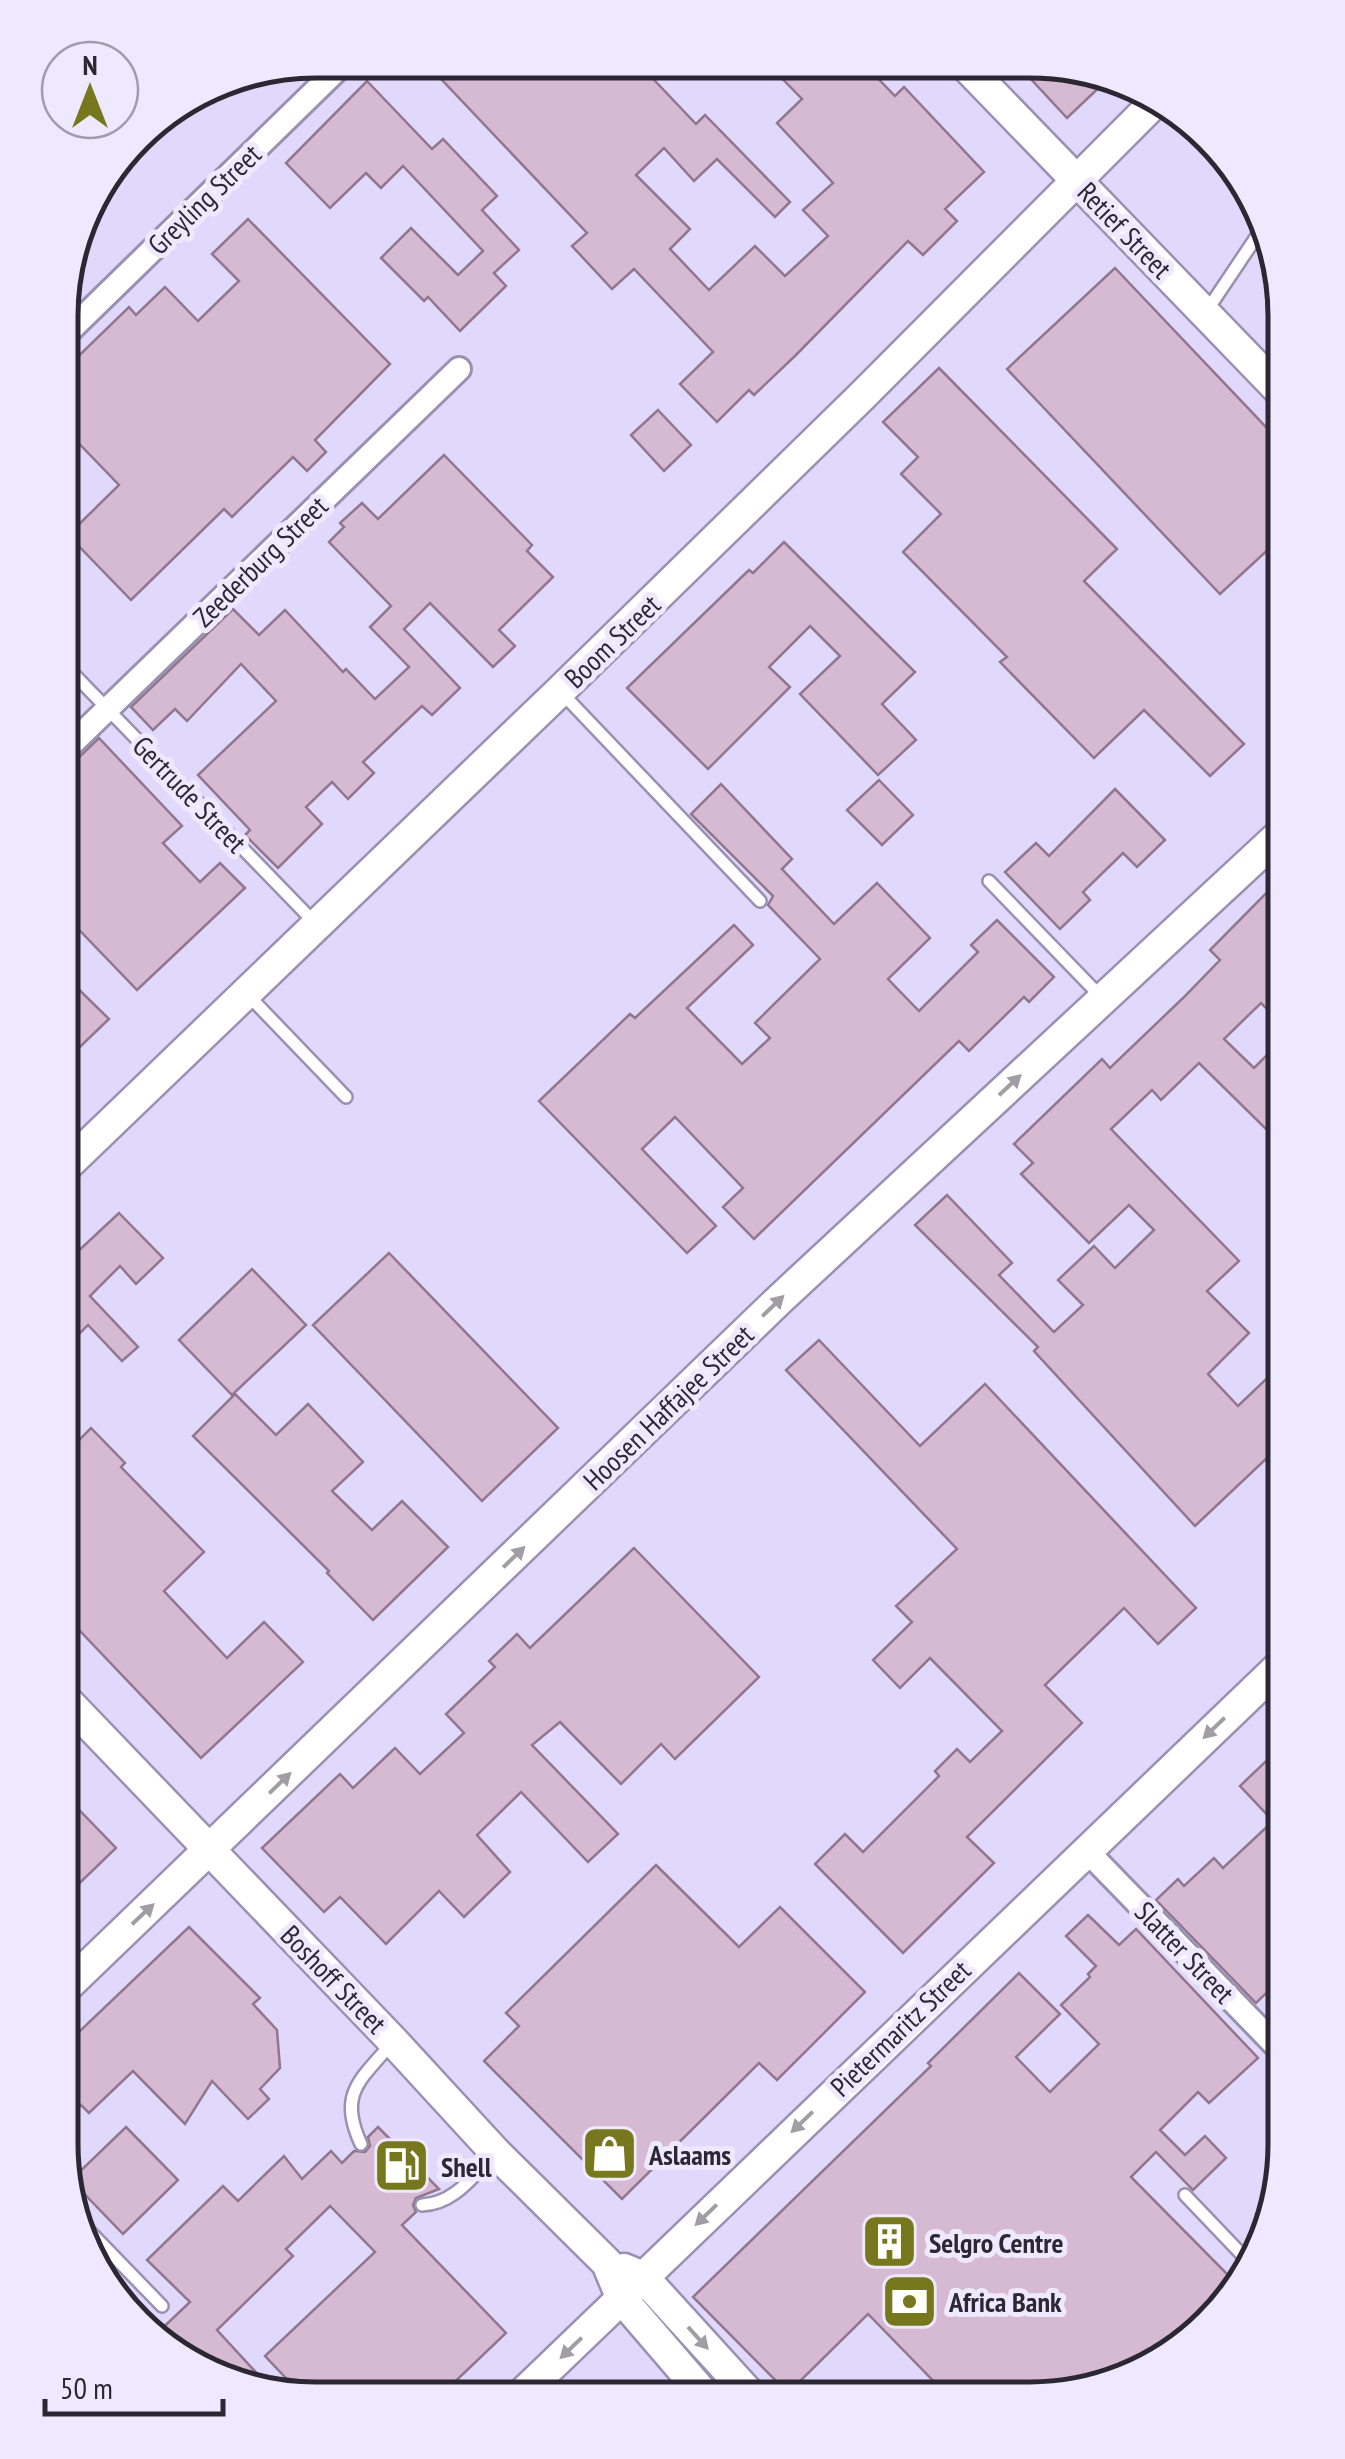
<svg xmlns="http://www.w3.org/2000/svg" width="1345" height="2459" viewBox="0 0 1345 2459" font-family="'PT Sans Narrow',sans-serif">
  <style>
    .building { fill: #d6b9d2; stroke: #91768d; stroke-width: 2.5 }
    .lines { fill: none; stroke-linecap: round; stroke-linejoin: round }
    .lane-casing { stroke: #9891b1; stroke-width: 16 }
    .street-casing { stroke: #9891b1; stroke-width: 28 }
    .secondary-casing { stroke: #9891b1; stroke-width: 35 }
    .lane { stroke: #fff; stroke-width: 11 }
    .street { stroke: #fff; stroke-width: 22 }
    .secondary { stroke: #fff; stroke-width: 30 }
    .oneway { fill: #a09ea4 }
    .labels { text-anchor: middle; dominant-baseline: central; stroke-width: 10; stroke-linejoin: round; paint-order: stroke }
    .street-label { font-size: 28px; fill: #2b2834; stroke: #eee9fe }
    .poi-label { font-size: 28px; font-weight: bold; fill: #2b2834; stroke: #eee9fe; text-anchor: start }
    .rim { fill: none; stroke: #2b2834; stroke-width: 5 }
  </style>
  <rect width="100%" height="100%" fill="#e1d9fc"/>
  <!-- building -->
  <g class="building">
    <polygon points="424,61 637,62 696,124 705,115 790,202 775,217 717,159 694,181 664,148 636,175 690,229 670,249 709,290 755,246 785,276 828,236 803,210 833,183 777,123 802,99 767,63 863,63 895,96 904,87 984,172 945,209 957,221 923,255 908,241 796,355 754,395 749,390 717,422 680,384 713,352 634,269 612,289 572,246 587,233"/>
    <polygon points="1017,64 1079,65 1108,79 1067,118"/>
    <polygon points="367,81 432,149 443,139 497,196 482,210 519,250 494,273 506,286 460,331 428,297 424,301 381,258 411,228 458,275 483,251 403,166 381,188 366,173 330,208 286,163"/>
    <polygon points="248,219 390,364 315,440 326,452 307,471 293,457 232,517 224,509 131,600 68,535 119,485 62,426 62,372 129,307 136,315 165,287 198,321 239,281 212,254"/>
    <polygon points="1115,268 1285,447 1285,534 1220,594 1007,369"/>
    <polygon points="939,368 1117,549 1084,581 1244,744 1210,776 1144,710 1094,758 1000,662 1007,657 903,552 941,514 901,474 918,457 883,422"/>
    <polygon points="658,410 691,445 664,471 631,435"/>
    <polygon points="444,455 532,545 527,551 553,577 499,630 515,646 493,667 430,603 404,629 460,688 432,715 422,706 363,762 374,773 348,799 332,782 306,807 322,824 278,868 245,835 250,830 198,775 276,701 241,664 187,721 175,709 153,730 131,707 233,609 259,635 285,610 343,672 346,669 375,699 409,667 370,627 391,606 329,542 344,527 340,523 362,503 378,519"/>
    <polygon points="784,542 915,672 882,704 916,740 878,775 800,694 840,656 810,626 769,667 790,687 708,769 627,688 749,570 753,573"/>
    <polygon points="99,738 182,826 163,843 200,882 220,863 245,888 137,990 61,911 62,768 72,764"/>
    <polygon points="879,780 913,815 882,845 847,810"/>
    <polygon points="721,784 792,859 782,869 834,924 877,883 930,938 888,979 919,1011 978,952 971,945 997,920 1054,977 1029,1002 1024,997 969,1051 959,1041 754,1239 723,1207 743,1188 675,1117 642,1149 716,1226 687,1253 539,1101 630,1014 635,1018 734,925 753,945 687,1008 742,1064 770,1038 755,1023 820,959 768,905 773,896 691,814"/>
    <polygon points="1115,789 1165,840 1137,867 1123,853 1083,892 1090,900 1060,929 1005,872 1036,843 1049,856"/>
    <polygon points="1285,874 1285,1027 1261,1003 1224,1039 1254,1068 1285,1037 1285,1110 1266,1129 1199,1063 1161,1100 1152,1090 1111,1129 1239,1261 1207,1291 1249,1333 1208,1374 1238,1406 1285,1361 1285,1441 1195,1526 1034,1351 1038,1347 915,1225 947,1195 1012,1263 999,1275 1054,1332 1083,1305 1058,1280 1094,1246 1115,1268 1154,1230 1129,1205 1089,1243 1021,1174 1033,1163 1014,1144 1102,1059 1110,1068 1183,998 1220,960 1210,950"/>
    <polygon points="61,972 109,1019 61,1065"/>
    <polygon points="119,1213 163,1258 136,1284 120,1266 90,1296 138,1347 122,1361 88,1325 61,1352 61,1244 73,1256"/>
    <polygon points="389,1253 558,1428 482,1501 313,1325"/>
    <polygon points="252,1269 306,1325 232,1395 179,1340"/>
    <polygon points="819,1340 920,1446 985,1384 1196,1608 1158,1644 1124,1608 1045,1685 1082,1723 967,1837 994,1863 903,1953 815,1864 845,1834 863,1852 939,1776 935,1771 957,1749 970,1762 1002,1731 930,1658 900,1688 873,1660 912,1622 896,1606 957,1549 786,1370"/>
    <polygon points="235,1394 276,1435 308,1404 363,1462 332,1491 372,1530 402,1501 448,1547 373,1620 327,1573 329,1571 193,1436"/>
    <polygon points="91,1428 125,1463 121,1467 204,1552 164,1591 227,1658 264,1622 303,1662 201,1758 61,1611 61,1458"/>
    <polygon points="634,1548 759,1677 675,1759 661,1744 621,1784 560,1722 532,1745 618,1834 588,1862 521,1792 477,1835 510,1872 464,1917 439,1891 386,1944 340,1897 324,1912 262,1848 340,1774 353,1788 395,1748 420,1774 464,1733 446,1714 495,1667 489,1661 517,1634 530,1648"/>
    <polygon points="1285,1743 1284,1976 1256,2003 1156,1900 1178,1879 1184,1886 1214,1858 1223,1868 1273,1821 1240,1786"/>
    <polygon points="60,1790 116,1848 60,1902"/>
    <polygon points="656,1865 739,1947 780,1907 865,1992 777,2080 759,2063 622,2199 484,2061 519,2026 506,2013"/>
    <polygon points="1088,1915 1119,1945 1136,1929 1258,2058 1209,2103 1198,2092 1160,2130 1185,2155 1205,2136 1226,2158 1193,2190 1156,2152 1131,2177 1238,2285 1233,2299 1112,2385 1030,2399 951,2399 868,2314 788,2393 693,2297 931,2066 928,2063 1019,1973 1060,2014 1016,2057 1050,2092 1099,2044 1061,2005 1090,1977 1088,1974 1096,1966 1066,1936"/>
    <polygon points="189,1927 260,1998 253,2004 277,2030 280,2068 260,2089 269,2099 248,2119 212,2081 185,2124 133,2071 89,2113 81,2105 60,2125 60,2050"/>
    <polygon points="126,2127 178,2180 123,2234 71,2180"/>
    <polygon points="378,2127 439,2189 416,2198 413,2205 416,2212 402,2225 506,2333 439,2397 304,2397 265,2356 375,2252 330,2206 286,2249 293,2256 217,2330 276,2394 152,2338 190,2302 147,2260 223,2186 238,2201 284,2156 302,2179 331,2151 342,2163 354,2151 365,2152 370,2146 368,2137"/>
  </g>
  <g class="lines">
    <defs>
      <g id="lane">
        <polyline points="1206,312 1265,224"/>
        <polyline points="62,662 315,923"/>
        <polyline points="560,691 760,901"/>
        <polyline points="989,881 1103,999"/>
        <polyline points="247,994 346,1097"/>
        <path d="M361,2144C338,2095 359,2081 391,2044"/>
        <polyline points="1185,2195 1247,2260"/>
        <path d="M422,2205C454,2204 473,2176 494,2155"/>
        <polyline points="71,2212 162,2306"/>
      </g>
      <g id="street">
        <polyline points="62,338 347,60"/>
        <polyline points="62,753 459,369"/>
        <polyline points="1086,1850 1284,2054"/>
      </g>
      <g id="secondary">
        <polyline points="964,64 1285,396"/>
        <polyline points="61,1171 560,691 862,396 1155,102"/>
        <polyline points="61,1695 393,2041 496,2153 607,2263 622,2299 707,2398"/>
        <polyline points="60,1993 779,1300 1285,830"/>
        <polyline points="624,2269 643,2277 753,2398"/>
        <polyline points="519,2397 1285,1661"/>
      </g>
    </defs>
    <!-- lane casing -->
    <use href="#lane" class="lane-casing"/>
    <!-- street casing -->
    <use href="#street" class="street-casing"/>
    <!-- secondary casing -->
    <use href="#secondary" class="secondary-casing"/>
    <!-- lane -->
    <use href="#lane" class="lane"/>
    <!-- street -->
    <use href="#street" class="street"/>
    <!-- secondary -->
    <use href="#secondary" class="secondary"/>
  </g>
  <!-- one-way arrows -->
  <defs><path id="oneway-solid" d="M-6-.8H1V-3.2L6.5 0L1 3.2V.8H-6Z" transform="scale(2.5)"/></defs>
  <g class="oneway">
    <use href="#oneway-solid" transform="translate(1010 1085) rotate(-43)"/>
    <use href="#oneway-solid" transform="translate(773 1306) rotate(-44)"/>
    <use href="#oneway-solid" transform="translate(514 1557) rotate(-44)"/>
    <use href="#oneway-solid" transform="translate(1214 1728) rotate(136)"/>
    <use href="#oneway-solid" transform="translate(280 1783) rotate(-44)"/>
    <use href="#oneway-solid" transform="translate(143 1914) rotate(-43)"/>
    <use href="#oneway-solid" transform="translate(802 2122) rotate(136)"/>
    <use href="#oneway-solid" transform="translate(706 2215) rotate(136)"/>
    <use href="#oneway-solid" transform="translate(698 2338) rotate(48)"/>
    <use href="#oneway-solid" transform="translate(571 2348) rotate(136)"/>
  </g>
  <!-- icons -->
  <defs>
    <symbol id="shop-square" viewBox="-11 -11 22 22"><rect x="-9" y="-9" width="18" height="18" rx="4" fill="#77771e" stroke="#eee9fe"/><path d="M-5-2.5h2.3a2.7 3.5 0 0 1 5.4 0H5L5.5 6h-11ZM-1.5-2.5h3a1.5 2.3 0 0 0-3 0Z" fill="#fff"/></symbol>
    <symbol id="fuel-square" viewBox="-11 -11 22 22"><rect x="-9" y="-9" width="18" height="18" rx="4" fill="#77771e" stroke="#eee9fe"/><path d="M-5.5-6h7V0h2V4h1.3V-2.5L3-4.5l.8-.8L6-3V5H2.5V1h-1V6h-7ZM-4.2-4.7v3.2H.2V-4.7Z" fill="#fff"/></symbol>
    <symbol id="building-square" viewBox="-11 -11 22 22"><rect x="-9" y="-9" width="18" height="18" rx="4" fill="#77771e" stroke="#eee9fe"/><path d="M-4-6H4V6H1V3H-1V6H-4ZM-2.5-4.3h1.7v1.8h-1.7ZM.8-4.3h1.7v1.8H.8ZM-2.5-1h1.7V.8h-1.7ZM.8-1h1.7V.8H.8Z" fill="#fff"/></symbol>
    <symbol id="bank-square" viewBox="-11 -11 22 22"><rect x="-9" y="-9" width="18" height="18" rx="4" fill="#77771e" stroke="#eee9fe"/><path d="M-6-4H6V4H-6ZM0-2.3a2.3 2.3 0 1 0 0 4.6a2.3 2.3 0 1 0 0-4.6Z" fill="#fff"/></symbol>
  </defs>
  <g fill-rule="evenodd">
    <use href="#shop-square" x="578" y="2122" width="63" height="63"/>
    <use href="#fuel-square" x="370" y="2134" width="63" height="63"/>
    <use href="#building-square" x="858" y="2210" width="63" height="63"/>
    <use href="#bank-square" x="878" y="2270" width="63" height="63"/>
  </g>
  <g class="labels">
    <!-- street labels -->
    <g class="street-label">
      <text transform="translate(204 199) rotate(-44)">Greyling Street</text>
      <text transform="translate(1125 230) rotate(46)">Retief Street</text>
      <text transform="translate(260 561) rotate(-44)">Zeederburg Street</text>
      <text transform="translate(612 641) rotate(-44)">Boom Street</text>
      <text transform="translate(190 794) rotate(46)">Gertrude Street</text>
      <text transform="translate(668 1407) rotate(-44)">Hoosen Haffajee Street</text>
      <text transform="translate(1185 1952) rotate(46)">Slatter Street</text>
      <text transform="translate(334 1979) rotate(46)">Boshoff Street</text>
      <text transform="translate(900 2028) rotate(-44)">Pietermaritz Street</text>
    </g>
    <!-- poi labels -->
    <g class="poi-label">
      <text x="649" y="2154">Aslaams</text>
      <text x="441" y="2166">Shell</text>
      <text x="929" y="2242">Selgro Centre</text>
      <text x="949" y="2301">Africa Bank</text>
    </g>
  </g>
  <!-- crop -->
  <path d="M0 0H1345V2459H0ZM316 78H1030A238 238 0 0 1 1268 316V2144A238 238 0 0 1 1030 2382H316A238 238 0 0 1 78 2144V316A238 238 0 0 1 316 78Z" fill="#eee9fe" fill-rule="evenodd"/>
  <path class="rim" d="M316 78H1030A238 238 0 0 1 1268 316V2144A238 238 0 0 1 1030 2382H316A238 238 0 0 1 78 2144V316A238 238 0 0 1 316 78Z"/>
  <!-- north arrow -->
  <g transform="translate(90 90)"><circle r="48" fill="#eee9fe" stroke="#a09cad" stroke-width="2.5"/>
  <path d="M0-8L18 38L0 25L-18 38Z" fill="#77771e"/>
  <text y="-15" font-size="28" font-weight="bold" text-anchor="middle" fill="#2b2834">N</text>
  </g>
  <!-- scale -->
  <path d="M45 2399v15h178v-15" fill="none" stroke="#2b2834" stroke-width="5"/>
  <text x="60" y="2399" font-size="30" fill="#2b2834" stroke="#eee9fe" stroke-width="8" paint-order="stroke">50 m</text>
</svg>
